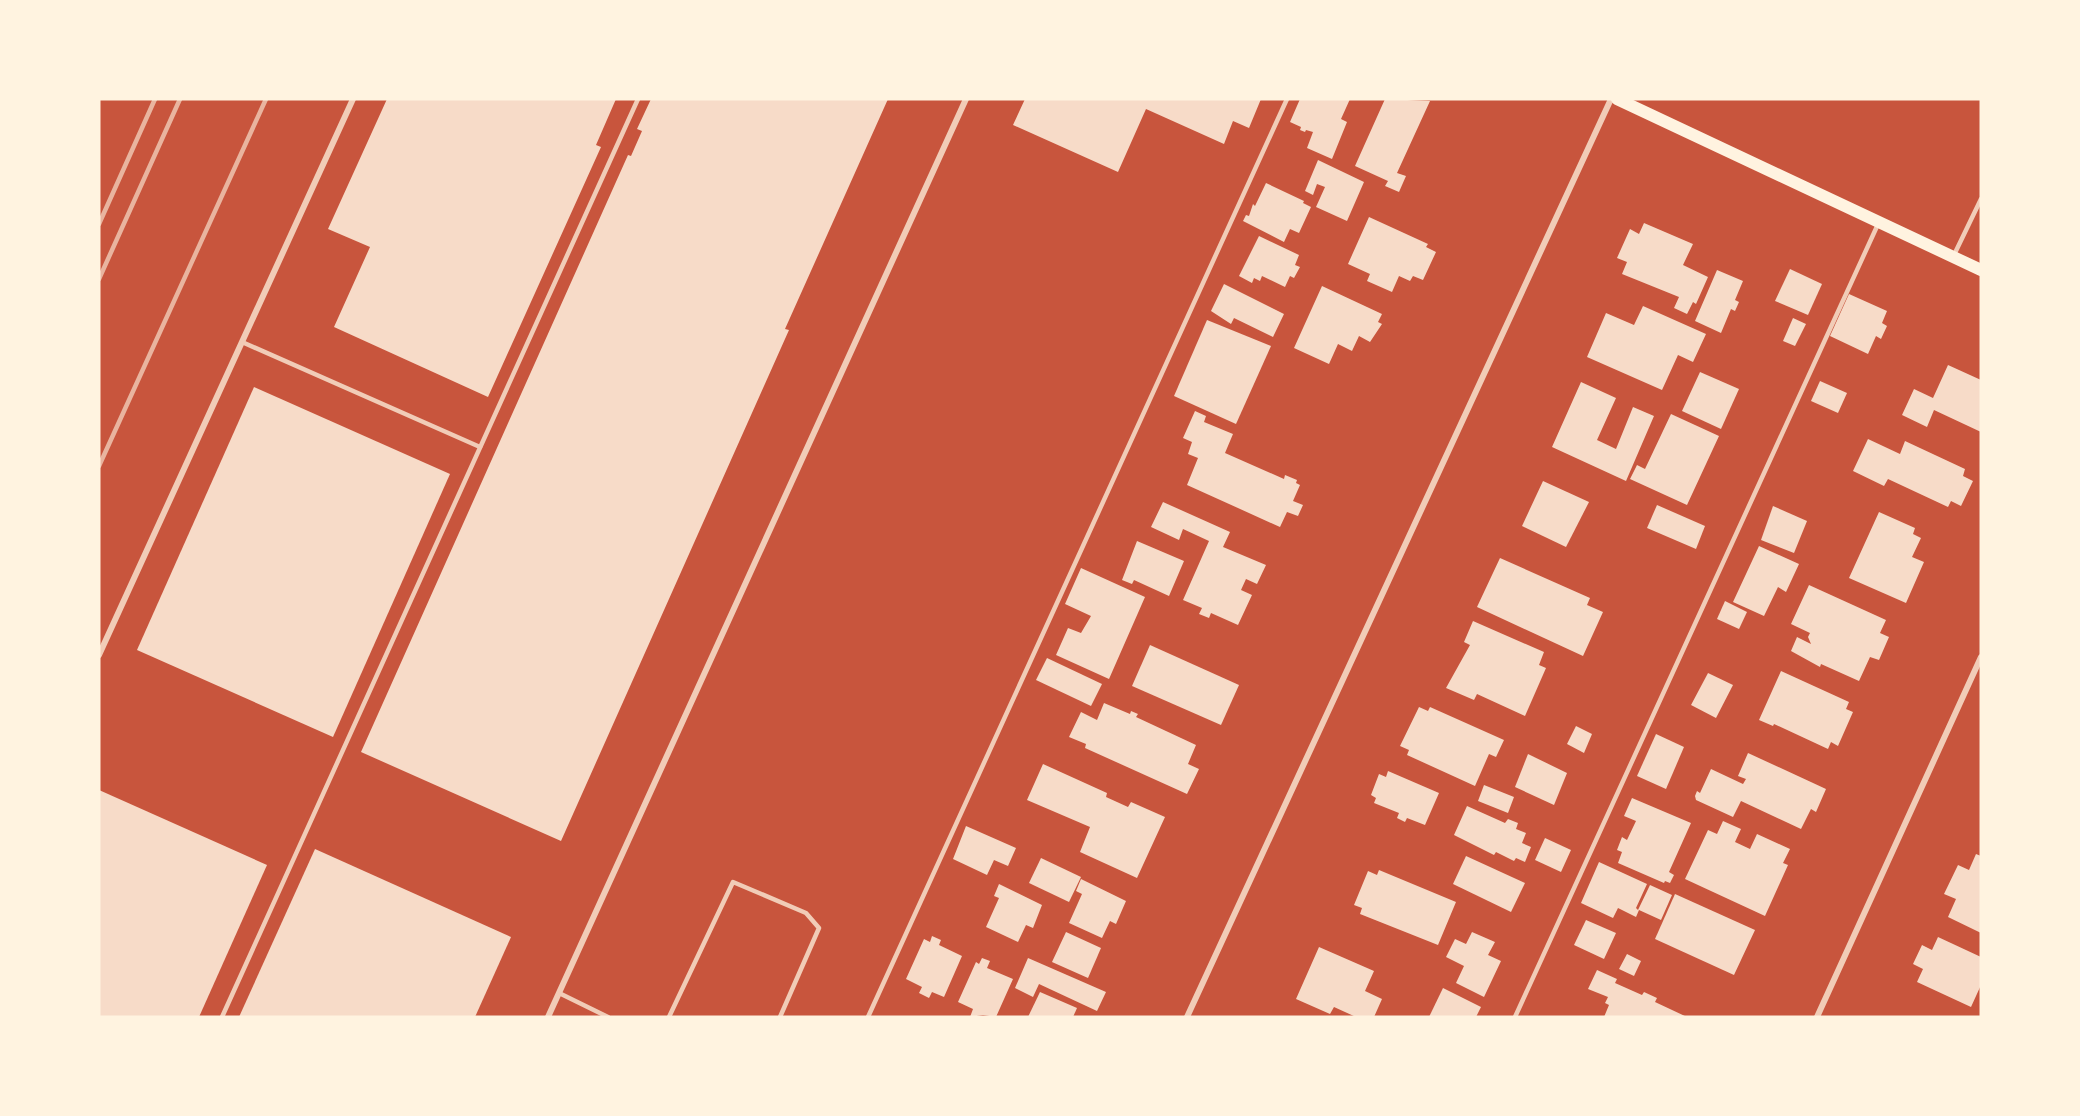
<svg xmlns="http://www.w3.org/2000/svg" width="2080" height="1116" viewBox="0 0 2080 1116" font-family="'Noto Sans',sans-serif">
  <style>
    .building { fill: #f7dbc8 }
    .lines { fill: none; stroke-linecap: round; stroke-linejoin: round }
    .service { stroke: #f1ccb7; stroke-width: 4.5 }
    .minor { stroke: #f1ccb7; stroke-width: 6 }
    .secondary { stroke: #fff3e0; stroke-width: 12 }
    .rail { stroke: #e9b49f; stroke-width: 4.5 }
  </style>
  <rect width="100%" height="100%" fill="#c8553d"/>
  <!-- building -->
  <g class="building">
    <polygon points="387,99 616,99 596,145 601,147 488,397 334,327 370,247 328,229"/>
    <polygon points="651,99 888,99 785,329 789,330 561,841 361,752 628,155 631,156 642,131 637,129"/>
    <polygon points="1025,99 1261,99 1249,128 1233,121 1224,144 1146,109 1118,172 1013,125"/>
    <polygon points="1300,99 1350,99 1341,119 1347,122 1332,159 1307,148 1313,132 1306,130 1305,132 1300,130 1301,127 1290,122"/>
    <polygon points="1385,99 1430,101 1397,173 1406,176 1399,192 1385,186 1388,181 1355,166"/>
    <polygon points="1318,160 1364,182 1347,221 1316,207 1325,187 1317,184 1313,195 1305,191"/>
    <polygon points="1266,183 1304,201 1303,203 1311,207 1299,233 1290,229 1284,242 1243,221 1246,215 1249,216 1253,204 1255,206"/>
    <polygon points="1369,217 1428,244 1426,247 1436,252 1423,280 1413,276 1410,281 1399,276 1392,292 1367,281 1370,274 1348,264"/>
    <polygon points="1644,223 1693,244 1683,265 1708,277 1696,304 1693,302 1687,314 1674,308 1679,297 1622,274 1627,262 1617,258 1630,229 1639,234"/>
    <polygon points="1259,236 1299,255 1295,265 1300,267 1294,278 1290,276 1285,287 1262,276 1260,281 1254,278 1252,283 1239,276"/>
    <polygon points="1790,269 1822,284 1808,315 1775,301"/>
    <polygon points="1717,270 1743,281 1735,300 1739,302 1735,311 1731,309 1721,333 1695,321"/>
    <polygon points="1224,284 1284,314 1273,337 1234,318 1231,324 1211,311"/>
    <polygon points="1322,286 1382,314 1378,322 1382,324 1370,342 1359,336 1352,351 1338,344 1329,364 1294,348"/>
    <polygon points="1849,294 1887,311 1882,323 1887,326 1881,339 1876,336 1868,354 1830,336"/>
    <polygon points="1643,306 1706,334 1693,362 1678,355 1662,390 1587,357 1606,313 1634,325"/>
    <polygon points="1793,318 1806,324 1795,346 1783,341"/>
    <polygon points="1207,320 1271,346 1236,424 1174,396"/>
    <polygon points="1948,365 1981,380 1981,432 1934,410 1927,427 1902,415 1914,389 1933,398"/>
    <polygon points="1700,372 1739,389 1721,429 1682,411"/>
    <polygon points="1820,381 1847,393 1838,413 1811,401"/>
    <polygon points="1581,382 1616,398 1597,440 1616,449 1633,407 1654,416 1626,481 1552,447"/>
    <polygon points="254,387 450,474 333,737 137,650"/>
    <polygon points="1195,411 1206,416 1204,422 1233,434 1225,453 1284,479 1285,475 1297,480 1296,483 1300,485 1293,501 1303,505 1298,516 1287,512 1280,527 1187,485 1198,458 1188,454 1192,442 1183,438"/>
    <polygon points="1671,414 1719,436 1687,505 1630,479 1637,465 1645,469"/>
    <polygon points="1868,439 1900,454 1905,441 1965,469 1963,476 1973,481 1961,506 1951,501 1948,507 1888,479 1884,486 1853,471"/>
    <polygon points="1543,481 1589,502 1566,547 1522,526"/>
    <polygon points="1163,502 1230,532 1223,547 1266,565 1257,584 1246,579 1241,590 1252,595 1238,625 1211,613 1209,618 1199,614 1202,608 1183,600 1209,541 1183,529 1179,540 1151,527"/>
    <polygon points="1657,505 1705,526 1696,549 1647,528"/>
    <polygon points="1773,506 1807,521 1794,553 1761,540"/>
    <polygon points="1879,512 1915,528 1913,534 1921,538 1912,557 1924,562 1906,603 1849,578"/>
    <polygon points="1137,541 1184,561 1169,596 1134,580 1132,584 1122,580"/>
    <polygon points="1759,546 1799,564 1786,592 1778,587 1764,616 1733,602"/>
    <polygon points="1500,558 1590,598 1587,605 1603,612 1583,656 1477,607"/>
    <polygon points="1081,568 1145,597 1109,679 1056,655 1068,628 1081,633 1091,616 1065,604"/>
    <polygon points="1809,585 1886,620 1880,633 1889,637 1879,660 1870,657 1859,681 1821,664 1820,667 1791,651 1797,637 1811,644 1808,637 1810,633 1791,624"/>
    <polygon points="1725,601 1747,612 1739,629 1717,619"/>
    <polygon points="1473,621 1544,652 1539,665 1546,668 1525,716 1477,694 1474,700 1446,688 1470,645 1464,642"/>
    <polygon points="1150,645 1239,685 1221,725 1132,686"/>
    <polygon points="1047,658 1102,684 1091,706 1036,680"/>
    <polygon points="1781,671 1849,702 1846,709 1853,712 1838,746 1831,742 1828,749 1774,724 1773,726 1759,720"/>
    <polygon points="1708,673 1733,685 1716,718 1691,705"/>
    <polygon points="1104,703 1130,714 1131,711 1138,714 1136,717 1196,745 1188,764 1199,769 1187,794 1085,748 1086,744 1069,737 1081,712 1097,720"/>
    <polygon points="1419,707 1428,711 1430,707 1504,740 1496,757 1489,754 1475,786 1407,755 1409,750 1400,746"/>
    <polygon points="1576,726 1592,734 1584,753 1567,744"/>
    <polygon points="1656,734 1684,747 1666,789 1637,776"/>
    <polygon points="1748,753 1826,789 1816,812 1811,809 1801,829 1741,801 1733,817 1696,800 1695,796 1697,791 1700,793 1711,769 1743,784 1746,779 1738,776"/>
    <polygon points="1528,754 1567,773 1554,805 1515,787"/>
    <polygon points="1043,764 1107,793 1106,797 1128,807 1131,802 1165,817 1137,878 1080,852 1090,827 1027,800"/>
    <polygon points="1388,771 1439,793 1425,825 1407,818 1405,822 1397,818 1399,813 1374,803 1376,798 1371,795 1379,774 1386,777"/>
    <polygon points="1484,785 1514,797 1508,813 1478,801"/>
    <polygon points="99,790 267,865 199,1017 99,1017"/>
    <polygon points="1632,798 1691,823 1669,872 1674,875 1670,883 1665,881 1664,883 1618,863 1622,852 1617,850 1622,837 1627,840 1636,821 1624,816"/>
    <polygon points="1467,806 1505,823 1508,819 1518,823 1516,829 1526,833 1522,843 1531,847 1525,862 1516,858 1514,861 1496,852 1494,855 1454,835"/>
    <polygon points="1723,821 1741,829 1735,842 1750,849 1757,834 1790,849 1783,863 1788,865 1765,916 1685,879 1708,830 1717,834"/>
    <polygon points="966,826 1016,848 1008,866 994,860 987,875 953,859"/>
    <polygon points="1545,838 1571,850 1561,872 1535,860"/>
    <polygon points="315,849 511,937 475,1017 239,1017"/>
    <polygon points="1976,854 1981,856 1981,933 1948,917 1956,899 1944,894 1958,865 1969,870"/>
    <polygon points="1466,856 1525,883 1511,912 1453,884"/>
    <polygon points="1041,858 1081,877 1069,902 1029,883"/>
    <polygon points="1599,862 1647,884 1636,908 1638,910 1650,885 1672,895 1661,920 1639,910 1636,917 1618,908 1613,918 1581,903"/>
    <polygon points="1379,870 1456,902 1438,945 1360,914 1362,908 1354,905 1368,871 1377,875"/>
    <polygon points="1081,879 1126,901 1116,924 1110,921 1102,938 1069,923 1082,894 1076,891"/>
    <polygon points="999,884 1042,905 1033,928 1026,925 1018,942 986,927 999,898 994,896"/>
    <polygon points="1675,894 1755,930 1734,975 1655,939"/>
    <polygon points="1586,920 1616,933 1604,959 1574,945"/>
    <polygon points="1066,932 1101,948 1088,978 1052,962"/>
    <polygon points="1472,932 1495,942 1488,955 1501,961 1484,997 1456,983 1464,966 1446,957 1455,939 1466,944"/>
    <polygon points="932,936 941,940 939,945 962,956 944,997 932,992 929,998 919,993 922,987 906,979 924,939 930,942"/>
    <polygon points="1938,937 1981,957 1981,985 1971,1007 1917,982 1923,969 1913,964 1922,945 1932,950"/>
    <polygon points="1319,947 1374,971 1365,991 1382,999 1374,1017 1356,1017 1334,1007 1330,1014 1296,999"/>
    <polygon points="1627,954 1641,961 1634,976 1619,969"/>
    <polygon points="982,958 990,961 987,968 1013,979 996,1017 983,1015 970,1017 973,1009 958,1002 976,962 979,964"/>
    <polygon points="1028,958 1106,992 1097,1011 1039,984 1033,997 1015,988"/>
    <polygon points="1597,970 1617,979 1615,983 1642,995 1644,992 1657,998 1655,1002 1687,1017 1604,1017 1609,1005 1605,1003 1608,997 1588,989"/>
    <polygon points="1443,988 1481,1007 1476,1017 1429,1017"/>
    <polygon points="1040,992 1077,1008 1073,1017 1028,1017"/>
  </g>
  <g class="lines">
    <!-- service -->
    <g class="service">
      <polyline points="1954,255 1981,199"/>
      <polyline points="242,342 480,447"/>
      <polyline points="559,993 608,1017"/>
      <polyline points="222,1017 638,99"/>
      <polyline points="669,1017 733,882 806,913 819,928 780,1017"/>
      <polyline points="868,1017 1287,99"/>
      <polyline points="1515,1017 1879,222"/>
    </g>
    <!-- minor -->
    <g class="minor">
      <polyline points="99,655 353,99"/>
      <polyline points="548,1017 966,99"/>
      <polyline points="1187,1017 1611,99"/>
      <polyline points="1817,1017 1981,657"/>
    </g>
    <!-- secondary -->
    <polyline class="secondary" points="1617,99 1981,270"/>
    <!-- rail -->
    <g class="rail">
      <polyline points="99,224 155,99"/>
      <polyline points="99,279 180,99"/>
      <polyline points="99,466 266,99"/>
    </g>
  </g>
  <!-- border -->
  <rect width="2080" height="1116" fill="none" stroke="#fff3e0" stroke-width="201"/>
</svg>
